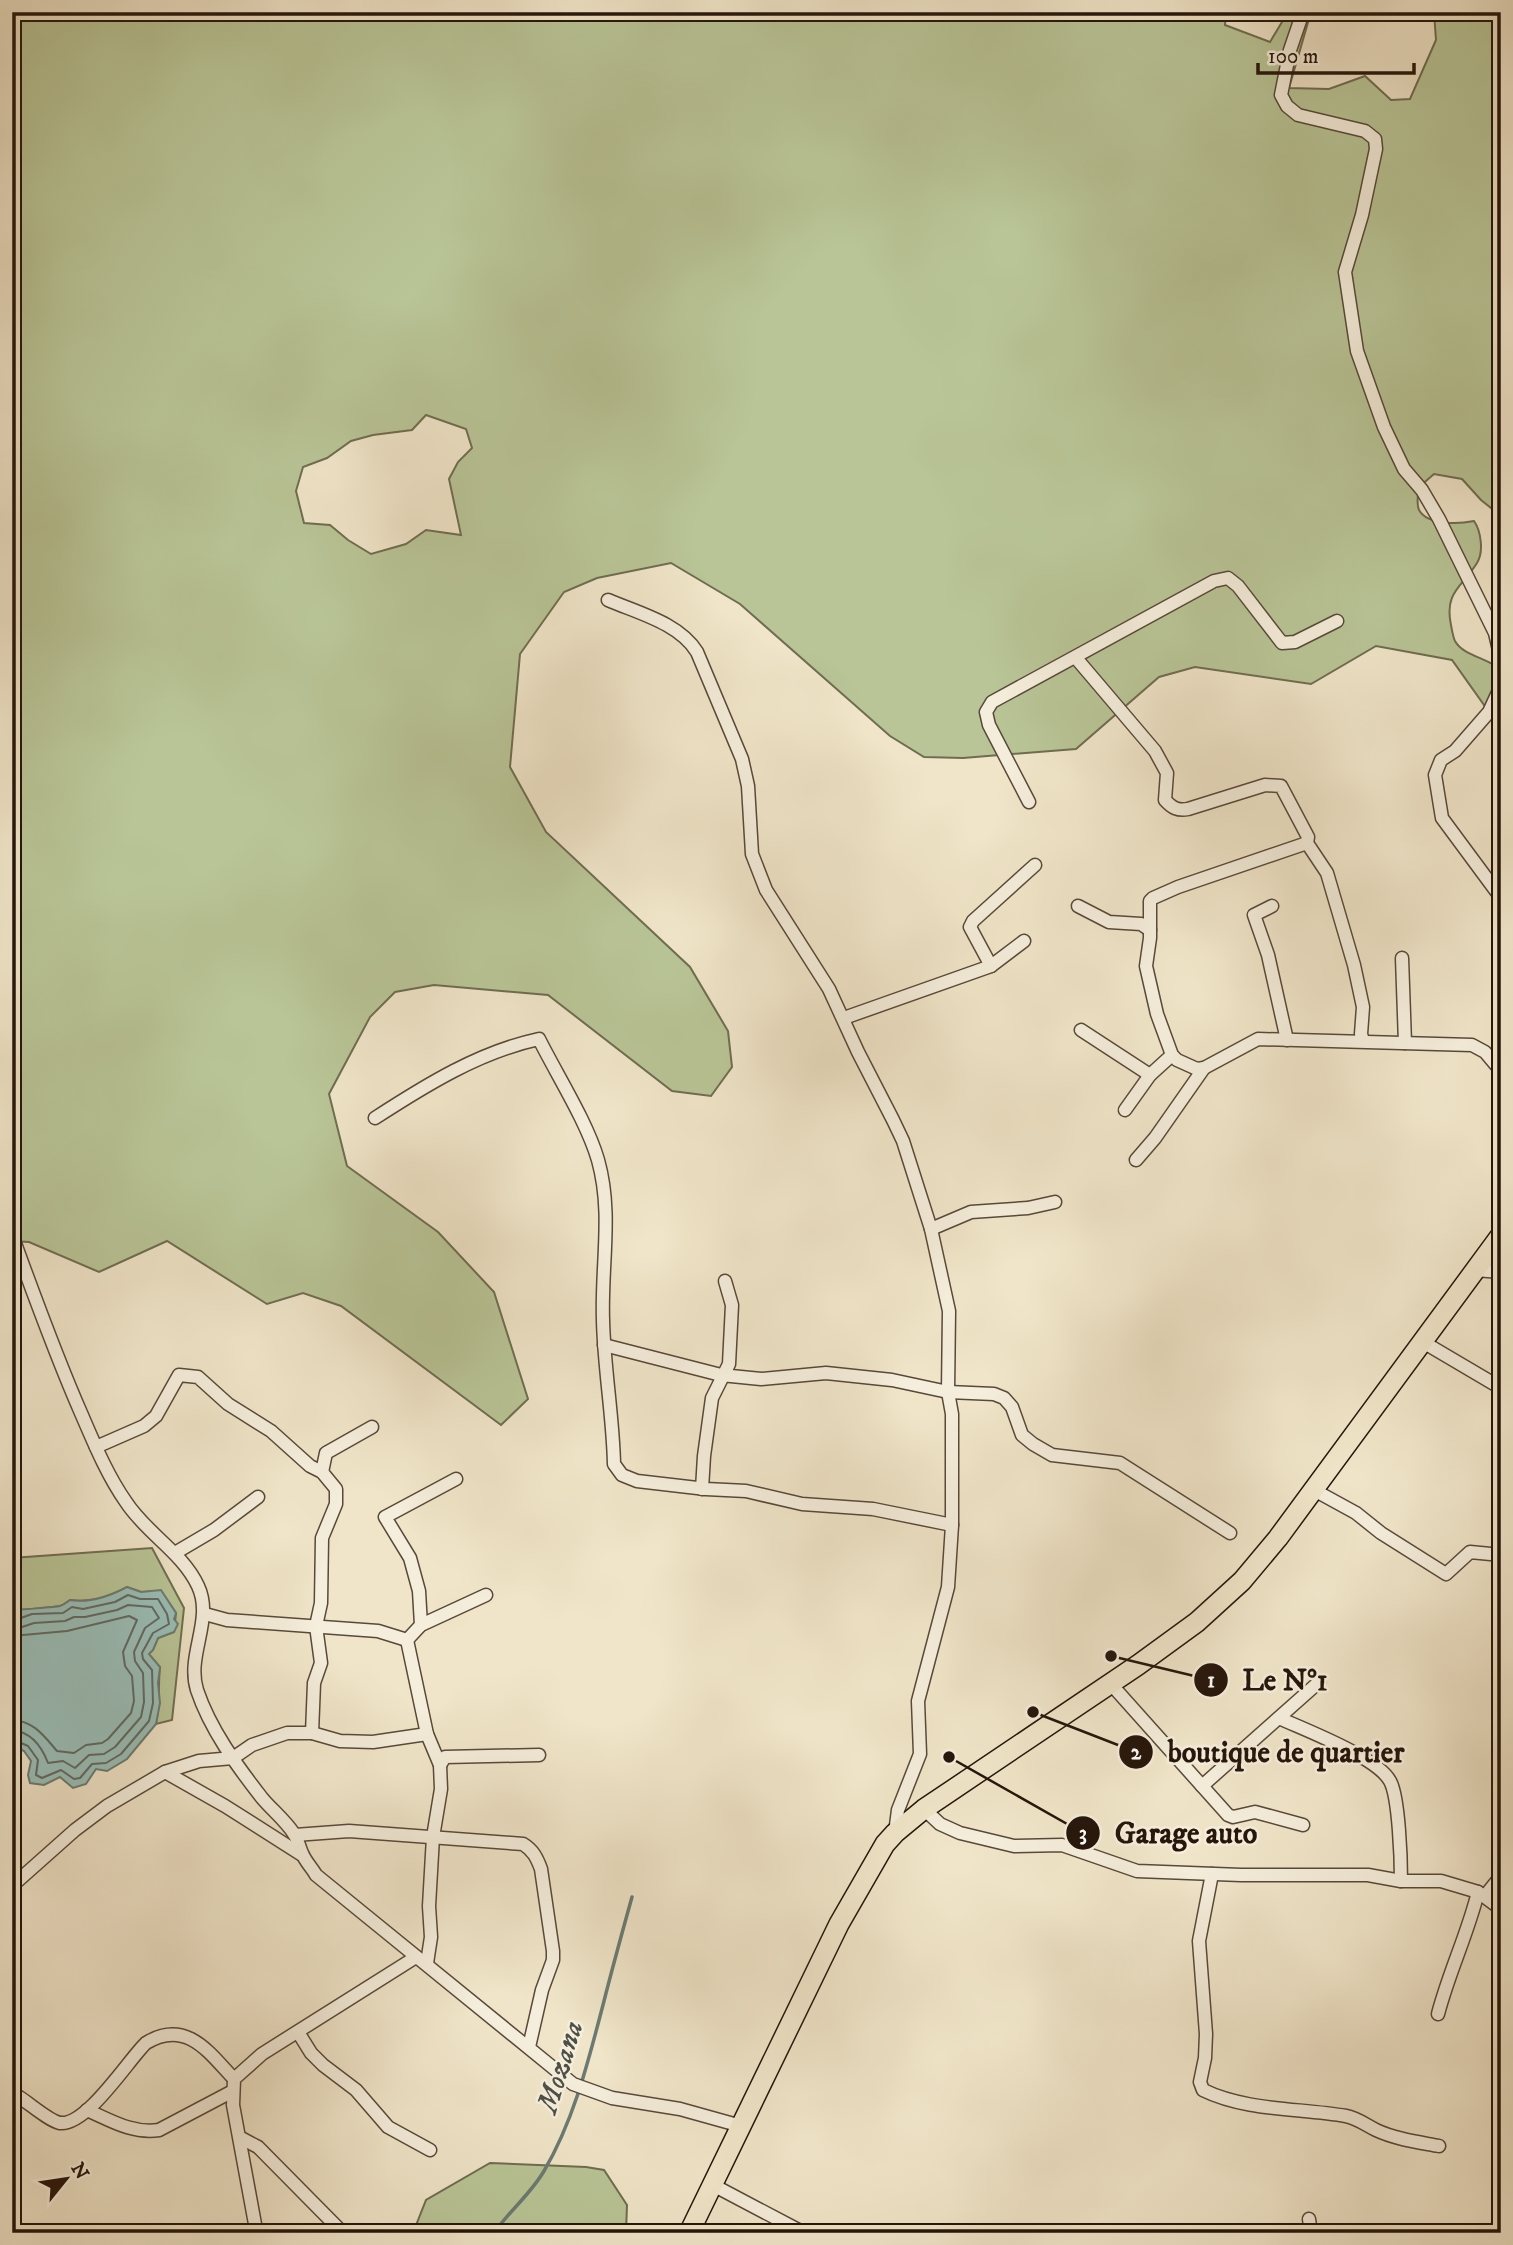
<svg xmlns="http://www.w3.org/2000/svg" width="1513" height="2245" viewBox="0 0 1513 2245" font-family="'IM FELL DW Pica',serif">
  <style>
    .green { fill: #b9c597; stroke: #6f6d51; stroke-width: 2; fill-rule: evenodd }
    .water { fill: #9abfb9; stroke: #6b7b73; stroke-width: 2 }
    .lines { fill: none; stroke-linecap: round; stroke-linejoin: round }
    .shore { stroke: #606a62; stroke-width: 2 }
    .stream { stroke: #6b7b73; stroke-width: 3.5 }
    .minor-casing { stroke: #58493a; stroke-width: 15 }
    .primary-casing { stroke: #25150b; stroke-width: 22 }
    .minor { stroke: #f5eedc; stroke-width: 12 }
    .primary { stroke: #f0e5c9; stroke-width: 19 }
    .labels { text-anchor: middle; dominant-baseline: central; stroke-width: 5; stroke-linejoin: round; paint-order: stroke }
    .water-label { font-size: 30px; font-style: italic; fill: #4e5048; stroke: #f5eedc }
    .leader { fill: none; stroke: #25150b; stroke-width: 2.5 }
    .callout-dot { fill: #25150b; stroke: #f5eedc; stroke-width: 2.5 }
    .mark-label { font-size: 21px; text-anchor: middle; font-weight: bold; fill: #fff }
    .callout-label { font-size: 30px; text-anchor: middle; font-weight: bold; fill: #25150b; stroke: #f5eedc; stroke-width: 5; stroke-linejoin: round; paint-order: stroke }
  </style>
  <rect width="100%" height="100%" fill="#f0e5c9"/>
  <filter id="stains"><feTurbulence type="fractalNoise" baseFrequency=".00286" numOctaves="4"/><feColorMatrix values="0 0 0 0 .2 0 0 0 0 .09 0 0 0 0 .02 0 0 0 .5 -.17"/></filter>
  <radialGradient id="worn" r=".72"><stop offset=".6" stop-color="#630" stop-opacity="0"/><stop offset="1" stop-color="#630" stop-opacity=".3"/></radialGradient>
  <!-- green -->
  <g class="green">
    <path d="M12,12H1226L1225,25L1270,42L1288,12H1311L1289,88L1329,89L1365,76L1391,100L1410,99L1436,40L1434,12H1501V516L1481,500L1462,479L1434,474L1419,487C1418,494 1416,503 1419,510C1428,526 1460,524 1474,521C1481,531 1484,552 1477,563C1462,587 1444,592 1451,625C1452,630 1453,637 1455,641C1463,656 1489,658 1501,670V719L1489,712L1452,660L1376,646L1311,684L1195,667L1159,677L1076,749L963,758L924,757L890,736L740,604L671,563L597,578L564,592L520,654L510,767L546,832L690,967L728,1031L732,1067L711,1096L672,1091L548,995L434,985L395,992L370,1017L329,1094L347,1166L438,1232L494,1292L528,1399L501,1425L341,1306L303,1293L267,1304L167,1241L99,1272L29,1242L12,1241ZM426,415L466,429L472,448L458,462L449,479L461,535L426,530L406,544L371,554L348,540L330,525L304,523L296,491L303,467L327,458L351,441L373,435L412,430Z"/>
    <path d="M152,1548L184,1608L172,1720L156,1724C160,1704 158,1687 160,1667L148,1654L153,1650L158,1638L174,1632L176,1613L161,1591L141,1592L127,1587C110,1597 89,1603 70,1600C67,1602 64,1605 60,1606C54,1607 17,1611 12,1610V1558Z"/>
    <polygon points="490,2163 586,2167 604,2170 627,2205 626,2233 413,2233 426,2200"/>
  </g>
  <!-- water -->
  <path class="water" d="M127,1587L141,1592L161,1590L176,1613L174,1619L178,1624L174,1632L158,1638L153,1650L149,1654L160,1667L158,1683L160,1703L156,1724L127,1759L107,1771L96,1769L86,1784L73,1788L60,1777L44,1785L30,1783L28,1775L31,1761L24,1751L12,1745V1610C17,1610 55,1607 60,1606C64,1605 67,1602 70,1600C89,1603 110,1596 127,1587Z"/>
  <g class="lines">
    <!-- shore -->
    <g class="shore">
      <polyline points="12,1617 21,1618 32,1614 63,1613 72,1607 83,1609 115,1602 128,1595 140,1599 158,1599 167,1614 169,1624 153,1633 142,1653 143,1659 152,1670 153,1703 149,1721 121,1754 106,1763 92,1764 80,1778 74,1779 61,1770 42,1778 36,1775 38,1760 28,1746 12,1739"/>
      <path d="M12,1626L22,1627L34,1623L65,1621L74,1617H85L117,1610L128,1605L152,1607L159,1618L145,1628L134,1652L135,1661L143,1673L144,1702L141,1717L115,1747L104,1754L89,1755L75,1768L63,1761L48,1763C42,1747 32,1732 12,1730"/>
      <path d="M12,1636L67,1631L129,1616L137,1620L123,1652L125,1666L132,1676L134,1701L131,1713L108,1739L102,1743L86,1745L74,1753L57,1751C44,1736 34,1721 12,1720"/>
    </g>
    <!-- stream -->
    <path class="stream" d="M494,2233C509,2211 530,2195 544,2171C574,2120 588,2062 603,2005C612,1969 622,1933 632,1897"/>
    <defs>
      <g id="minor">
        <polyline points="1303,12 1290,50 1281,95 1287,106 1298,115 1365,131 1375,139 1376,149 1362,215 1345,272 1357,351 1384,427 1404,469 1422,490 1439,519 1495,633 1501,659"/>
        <path d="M608,600C638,613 679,623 697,652L742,759L748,786L752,854L766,890L829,989L858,1052L893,1120L903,1141L931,1229L949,1311L948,1392L952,1414V1525L948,1587L918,1701L920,1754L898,1810L895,1833"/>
        <path d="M1076,658L1155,751L1167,773L1165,800C1172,808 1178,811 1188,809L1265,785L1281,786L1308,837L1307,843L1327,873L1354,965L1363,1007L1361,1034L1363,1041"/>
        <polyline points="1501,686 1489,712 1455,751 1441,760 1435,775 1442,818 1499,895 1501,902"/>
        <polyline points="1029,802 989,725 986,712 992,702 1214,581 1228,578 1238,586 1282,643 1295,642 1337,621"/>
        <polyline points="1307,843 1178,887 1153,898 1150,901 1150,938 1146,966 1157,1014 1172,1055 1177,1060 1197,1069 1204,1068 1258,1039 1472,1045 1485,1052 1501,1071"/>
        <polyline points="1078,906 1109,922 1141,924 1150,930"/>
        <polyline points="1272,906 1254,915 1268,955 1287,1040"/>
        <polyline points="1402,958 1405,1043"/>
        <polyline points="991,966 970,927 973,921 1035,865"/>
        <polyline points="844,1018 991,966 1024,941"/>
        <polyline points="1081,1030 1150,1075"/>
        <polyline points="1125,1110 1150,1075 1172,1055"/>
        <path d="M375,1118C426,1085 479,1052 539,1039C557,1075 587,1122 598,1160C613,1213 601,1265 603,1320C604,1368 613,1416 614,1464L622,1475L637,1481L706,1489L746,1491L802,1504L873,1509L952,1525"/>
        <polyline points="1136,1160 1155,1138 1204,1068"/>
        <polyline points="931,1229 971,1212 1028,1208 1055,1202"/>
        <path d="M12,1235C34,1295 55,1354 81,1413C94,1443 107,1475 126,1502C146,1533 182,1552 198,1586C214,1620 186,1655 197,1690C210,1729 237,1766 262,1798C272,1810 286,1821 294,1834C298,1839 299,1847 302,1853C305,1861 312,1868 316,1875L573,2084L612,2098L680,2109L741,2126"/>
        <polyline points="1475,1270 1501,1272"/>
        <polyline points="1423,1342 1501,1388"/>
        <polyline points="604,1345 721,1375 761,1379 826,1373 892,1380 948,1392 994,1394 1004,1398 1012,1407 1022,1435 1033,1444 1052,1455 1120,1463 1230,1533"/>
        <polyline points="96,1447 144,1426 156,1416 179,1375 198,1377 228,1404 271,1431 310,1466 322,1472 336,1489 336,1504 322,1538 321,1603 316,1626 321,1663 314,1683 312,1733"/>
        <polyline points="322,1472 326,1453 372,1427"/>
        <polyline points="702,1489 704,1456 712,1398 729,1364 732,1305 725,1281"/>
        <polyline points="1314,1490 1356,1513 1381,1533 1446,1574 1470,1552 1501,1555"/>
        <polyline points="175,1553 214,1530 258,1497"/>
        <polyline points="205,1614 227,1620 378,1631 407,1640"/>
        <polyline points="421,1625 419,1591 410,1558 385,1517 456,1479"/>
        <polyline points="407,1640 427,1734 440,1765 441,1789 433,1837 429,1906 431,1937 427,1963"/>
        <polyline points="407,1640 421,1625 486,1595"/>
        <polyline points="1110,1683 1228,1815 1233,1817 1255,1812 1303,1825"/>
        <path d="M1279,1718C1305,1730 1377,1757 1390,1781C1399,1797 1401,1860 1401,1881"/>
        <polyline points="440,1765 445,1757 539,1755"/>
        <polyline points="165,1772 225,1806 302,1855"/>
        <polyline points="1202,1786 1319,1682"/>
        <polyline points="924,1809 940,1824 960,1833 1014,1846 1062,1845 1137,1871 1241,1875 1368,1875 1401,1881 1441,1881 1478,1892 1501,1909"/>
        <path d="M295,1835L349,1831L523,1844C533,1850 537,1858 541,1869L553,1951V1960L542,1990L529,2047"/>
        <path d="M1212,1874L1199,1941L1206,2034L1205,2058L1200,2082L1203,2090C1246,2111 1299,2108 1346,2116C1357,2118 1366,2125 1376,2130C1395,2139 1418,2142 1439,2146"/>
        <polyline points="12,1886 75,1830 107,1806 165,1772 199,1761 233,1758 252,1745 287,1733 312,1733 340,1741 373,1742 427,1734"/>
        <polyline points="1485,1896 1501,1876"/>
        <path d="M1438,2014C1449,1972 1468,1933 1478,1892"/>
        <polyline points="298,2032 311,2053 323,2065 356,2090 388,2127 430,2150"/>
        <path d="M12,2096L19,2097C29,2103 49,2121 60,2123C87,2126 129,2059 146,2043C187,2018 210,2054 234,2079"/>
        <path d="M87,2110C110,2120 132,2134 159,2130L233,2091"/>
        <polyline points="241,2138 258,2147 343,2233"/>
        <polyline points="711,2184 804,2233"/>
        <polyline points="1309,2219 1311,2233"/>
        <polyline points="254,2233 255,2224 233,2105 234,2079 262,2054 416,1957"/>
      </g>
      <polyline id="primary" points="689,2233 839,1924 885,1844 895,1833 924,1809 1138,1665 1197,1622 1242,1581 1278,1538 1501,1235"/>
    </defs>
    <!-- minor casing -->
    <use href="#minor" class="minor-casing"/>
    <!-- primary casing -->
    <use href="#primary" class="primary-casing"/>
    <!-- minor -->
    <use href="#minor" class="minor"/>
    <!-- primary -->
    <use href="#primary" class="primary"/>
  </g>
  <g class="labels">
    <!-- water labels -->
    <g class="water-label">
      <text transform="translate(561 2067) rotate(-73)">Mozana</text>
    </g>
  </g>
  <!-- callouts -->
  <path class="leader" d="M1111 1656L1211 1680M1033 1712L1136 1752M949 1757L1083 1833"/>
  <g class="callout-dot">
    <circle cx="1111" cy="1656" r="7"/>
    <circle cx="1033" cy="1712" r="7"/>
    <circle cx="949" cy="1757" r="7"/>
    <circle cx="1211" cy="1680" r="18"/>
    <circle cx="1136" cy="1752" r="18"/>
    <circle cx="1083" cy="1833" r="18"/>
  </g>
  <g class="mark-label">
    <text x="1211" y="1687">1</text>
    <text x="1136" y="1759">2</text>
    <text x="1083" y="1840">3</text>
  </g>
  <g class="callout-label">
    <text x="1285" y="1690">Le N°1</text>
    <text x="1286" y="1762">boutique de quartier</text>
    <text x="1186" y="1843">Garage auto</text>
  </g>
  <!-- margin -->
  <rect width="1513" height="2245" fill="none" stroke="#f0e5c9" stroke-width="42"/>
  <rect x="14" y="14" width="1485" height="2217" fill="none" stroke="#25150b" stroke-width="3.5"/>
  <rect x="21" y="21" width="1471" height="2203" fill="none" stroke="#25150b" stroke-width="2"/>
  <!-- north arrow -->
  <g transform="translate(66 2179) rotate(60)" stroke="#f5eedc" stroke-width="5" paint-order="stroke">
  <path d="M0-5L12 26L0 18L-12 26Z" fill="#25150b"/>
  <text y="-10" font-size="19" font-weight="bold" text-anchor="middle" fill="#25150b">N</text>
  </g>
  <!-- scale -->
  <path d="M1258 63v10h156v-10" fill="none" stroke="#25150b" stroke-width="3.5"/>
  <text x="1268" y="63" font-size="21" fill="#25150b" stroke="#f5eedc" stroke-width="5" paint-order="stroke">100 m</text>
  <rect width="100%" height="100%" filter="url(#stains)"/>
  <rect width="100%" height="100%" fill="url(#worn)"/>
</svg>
